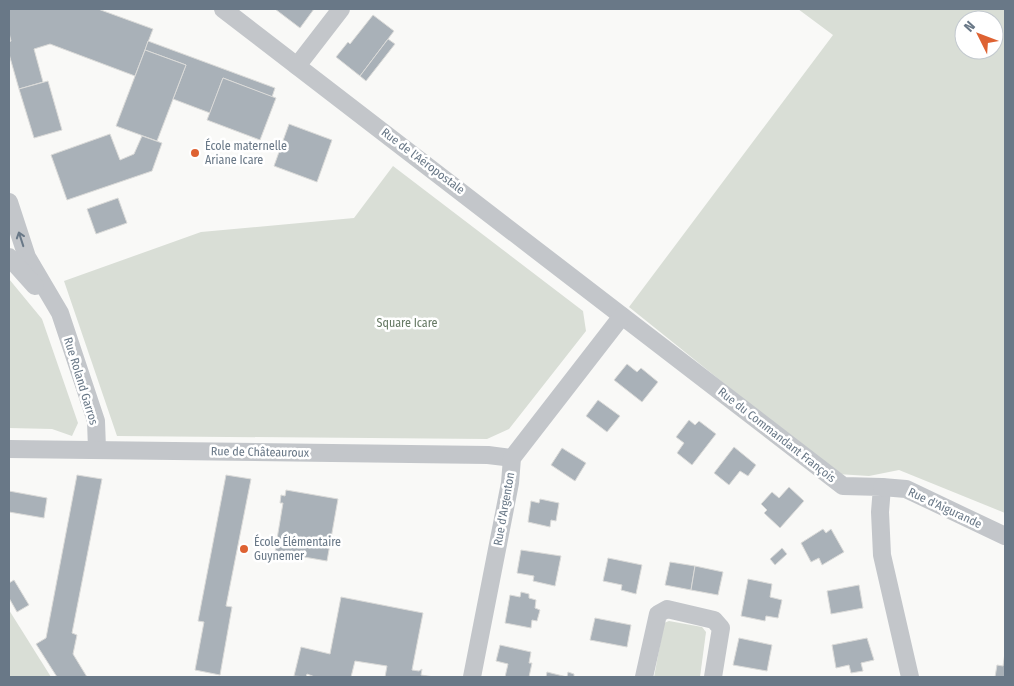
<svg xmlns="http://www.w3.org/2000/svg" width="1014" height="686" viewBox="0 0 1014 686" font-family="'Fira Sans Condensed',sans-serif">
  <style>
    .green { fill: #d9ded6; fill-rule: evenodd }
    .building { fill: #a9b1b8; stroke: #dbdbd9 }
    .lines { fill: none; stroke-linecap: round; stroke-linejoin: round }
    .street { stroke: #c3c6ca; stroke-width: 18 }
    .oneway { stroke: #697887 }
    .poi-dot { fill: #de6232; stroke: #fff; stroke-width: 2 }
    .labels { text-anchor: middle; dominant-baseline: central; stroke-width: 5; stroke-linejoin: round; paint-order: stroke }
    .poi-label { font-size: 12px; fill: #697887; stroke: #fff; text-anchor: start }
    .street-label { font-size: 12px; fill: #697887; stroke: #fff }
    .park-label { font-size: 12px; fill: #667964; stroke: #fff }
  </style>
  <rect width="100%" height="100%" fill="#f9f9f7"/>
  <!-- green -->
  <g class="green">
    <path d="M798,9H1005V513L899,470L869,476L837,474L629,307L833,35ZM964,20H994V50H964Z"/>
    <polygon points="393,166 583,311 586,331 509,429 487,439 117,436 64,281 201,232 354,218"/>
    <polygon points="9,279 42,319 78,423 72,436 52,429 9,428"/>
    <polygon points="9,610 51,677 9,677"/>
    <polygon points="669,621 702,627 706,632 700,677 654,677 664,623"/>
  </g>
  <!-- building -->
  <g class="building">
    <polygon points="9,9 98,9 153,29 135,76 50,44 34,49 43,82 19,89 9,54 9,42 11,41 9,33"/>
    <polygon points="275,9 314,9 300,28"/>
    <polygon points="373,15 394,31 360,76 336,57 348,42 350,44"/>
    <polygon points="388,39 395,44 366,81 360,76"/>
    <polygon points="148,41 275,88 272,97 223,78 210,113 173,99 186,65 145,50"/>
    <polygon points="145,50 186,65 157,141 116,126"/>
    <polygon points="223,78 276,98 260,140 207,120"/>
    <polygon points="48,81 62,130 34,138 19,89"/>
    <polygon points="289,124 332,140 317,182 274,166"/>
    <polygon points="110,134 120,160 134,154 142,136 162,143 152,171 67,200 51,155"/>
    <polygon points="118,198 127,223 96,234 87,209"/>
    <polygon points="627,364 637,372 641,368 658,382 642,402 614,380"/>
    <polygon points="598,400 620,416 607,432 586,416"/>
    <polygon points="689,420 695,425 699,421 716,434 692,465 677,453 684,443 676,437"/>
    <polygon points="734,447 756,465 748,476 740,471 729,485 714,473"/>
    <polygon points="562,448 586,463 575,481 551,465"/>
    <polygon points="77,475 102,479 72,633 77,635 73,654 87,677 57,677 36,644 46,638"/>
    <polygon points="226,475 251,479 226,606 232,607 220,675 195,670 204,622 198,621"/>
    <polygon points="789,487 804,501 780,528 764,513 767,510 761,504 772,492 779,498"/>
    <polygon points="286,490 338,499 327,561 275,552 276,546 272,546 273,538 277,539 283,503 280,503 281,495 285,496"/>
    <polygon points="9,491 47,498 44,518 9,512"/>
    <polygon points="540,499 559,503 556,521 551,520 550,527 528,522 531,501 539,503"/>
    <polygon points="823,529 826,533 831,529 844,552 822,565 819,558 811,562 801,543"/>
    <polygon points="782,548 787,554 775,565 770,559"/>
    <polygon points="521,550 561,556 555,586 533,581 534,576 517,573"/>
    <polygon points="608,558 642,565 636,594 621,590 622,585 603,581"/>
    <polygon points="670,562 695,566 691,590 665,585"/>
    <polygon points="695,566 723,572 718,595 691,590"/>
    <polygon points="748,579 772,584 770,597 782,600 778,618 766,616 765,621 741,616"/>
    <polygon points="14,580 29,605 17,612 9,598 9,583"/>
    <polygon points="859,585 863,608 831,614 827,591"/>
    <polygon points="521,592 529,594 529,598 536,600 535,608 540,610 537,621 532,620 531,628 505,623 510,595 520,597"/>
    <polygon points="341,597 423,613 412,670 419,671 422,669 421,675 434,677 385,677 387,666 355,661 351,677 315,677 307,674 306,677 294,676 301,647 330,654"/>
    <polygon points="595,618 631,625 627,647 590,640"/>
    <polygon points="739,638 772,645 767,671 733,665"/>
    <polygon points="867,638 874,660 861,663 863,671 851,673 849,665 836,668 832,645"/>
    <polygon points="500,645 531,652 529,663 532,663 529,677 505,677 508,664 496,661"/>
    <polygon points="1005,653 1005,677 995,677 997,665 1003,666"/>
    <polygon points="547,672 567,677 568,672 574,674 574,677 546,677"/>
  </g>
  <g class="lines">
    <!-- street -->
    <g class="street">
      <polyline points="223,9 843,486 882,487 880,512 882,555 910,677"/>
      <polyline points="297,66 341,9"/>
      <polyline points="9,202 27,257 60,313 96,421 97,449"/>
      <polyline points="9,257 35,286"/>
      <polyline points="9,449 488,455 512,458"/>
      <polyline points="882,487 906,489 1005,536"/>
      <polyline points="472,677 510,483 512,458 622,316"/>
      <polyline points="644,677 658,614 667,609 714,620 721,628 713,677"/>
    </g>
  </g>
  <!-- one-way arrows -->
  <defs><path id="oneway-shaft" d="M-6 0H5M1.5-3L5.5 0L1.5 3" fill="none" stroke-width="1.6" stroke-linecap="round" stroke-linejoin="round" transform="scale(1.25)"/></defs>
  <use class="oneway" href="#oneway-shaft" transform="translate(21 239) rotate(-108)"/>
  <!-- markers -->
  <g class="poi-dot">
    <circle cx="195" cy="153" r="5"/>
    <circle cx="244" cy="549" r="5"/>
  </g>
  <g class="labels">
    <!-- poi labels -->
    <g class="poi-label">
      <text x="205" y="146">École maternelle<tspan x="205" dy="14">Ariane Icare</tspan></text>
      <text x="254" y="542">École Élémentaire<tspan x="254" dy="14">Guynemer</tspan></text>
    </g>
    <!-- street labels -->
    <g class="street-label">
      <text transform="translate(423 161) rotate(37)">Rue de l'Aéropostale</text>
      <text transform="translate(81 381) rotate(73)">Rue Roland Garros</text>
      <text transform="translate(777 435) rotate(38)">Rue du Commandant François</text>
      <text transform="translate(260 452) rotate(1)">Rue de Châteauroux</text>
      <text transform="translate(945 508) rotate(25)">Rue d'Aigurande</text>
      <text transform="translate(504 509) rotate(-80)">Rue d'Argenton</text>
    </g>
    <!-- park labels -->
    <g class="park-label">
      <text x="407" y="323">Square Icare</text>
    </g>
  </g>
  <!-- border -->
  <rect width="1014" height="686" fill="none" stroke="#697887" stroke-width="20"/>
  <!-- north arrow -->
  <g transform="translate(979 35) rotate(312)"><circle r="24" fill="#ffffff" stroke="#c3c9cf"/>
  <path d="M0-4L9 19L0 12L-9 19Z" fill="#de6232"/>
  <text y="-8" font-size="14" font-weight="bold" text-anchor="middle" fill="#697887">N</text>
  </g>
</svg>
